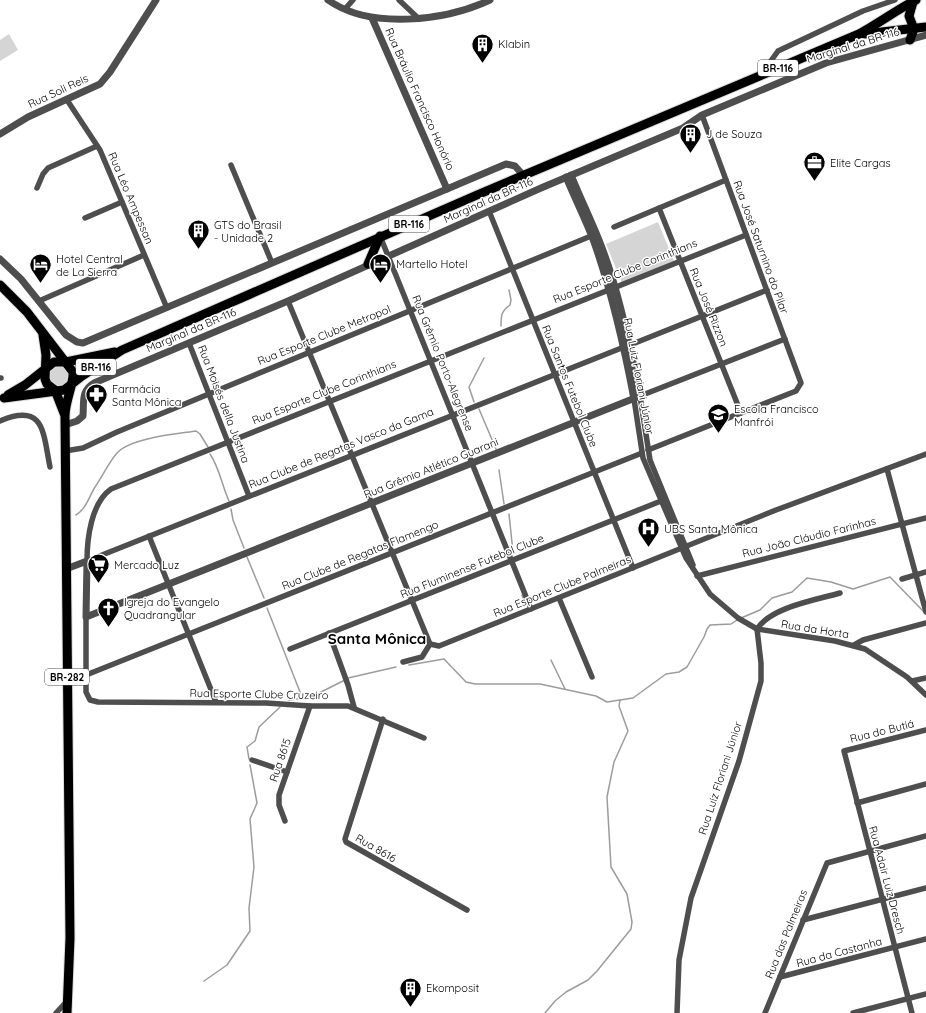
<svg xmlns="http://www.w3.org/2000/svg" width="926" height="1013" viewBox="0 0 926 1013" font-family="Quicksand,sans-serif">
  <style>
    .green { fill: #d5d5d5 }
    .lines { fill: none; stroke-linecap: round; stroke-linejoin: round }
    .stream { stroke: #9c9c9c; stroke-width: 1.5 }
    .trunk-casing { stroke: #dbdbdb; stroke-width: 11 }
    .minor { stroke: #4e4e4e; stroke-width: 5.5 }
    .tertiary { stroke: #4e4e4e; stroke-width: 7 }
    .trunk { stroke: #000; stroke-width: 9 }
    .labels { text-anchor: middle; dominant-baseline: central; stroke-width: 3; stroke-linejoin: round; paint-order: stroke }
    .shield { fill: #fff; stroke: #4c4c4c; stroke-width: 1 }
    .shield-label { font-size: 10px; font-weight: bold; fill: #000 }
    .poi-label { font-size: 11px; fill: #000; stroke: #fff; text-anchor: start }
    .street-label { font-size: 11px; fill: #000; stroke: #fff }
    .district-label { font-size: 15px; font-weight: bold; fill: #000; stroke: #fff }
  </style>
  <rect width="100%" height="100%" fill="#fff"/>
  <!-- green -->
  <g class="green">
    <polygon points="9,34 18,50 0,61 0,40"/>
    <polygon points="658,222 674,261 622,283 606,244"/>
    <circle cx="59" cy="376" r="11"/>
  </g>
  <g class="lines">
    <!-- stream -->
    <g class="stream">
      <path d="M501,326C501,316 501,311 510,305L511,300L509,290"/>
      <polyline points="474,402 469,387 484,358"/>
      <polyline points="479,409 496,449"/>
      <path d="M210,454C220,469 222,486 229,501"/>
      <polyline points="499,470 504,504"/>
      <polyline points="231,509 233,520 244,548"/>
      <polyline points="509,514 513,552"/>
      <path d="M76,515C86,509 89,497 95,487C102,477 109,462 117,453C130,438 176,434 196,431L200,434L208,447"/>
      <polyline points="247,557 264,598"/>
      <polyline points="522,595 525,604"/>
      <polyline points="267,608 302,697"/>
      <polyline points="741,618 760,610 772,598 792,592 807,578 831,582 853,589 890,577 924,612"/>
      <polyline points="551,660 565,689"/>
      <polyline points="409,665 444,659 466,682 475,684 540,684 596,696 607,702 633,698 666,674 679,672 687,667 704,637 707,629 710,625 731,624 737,620"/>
      <polyline points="348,678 396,667"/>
      <polyline points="289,700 311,697 345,680"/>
      <polyline points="249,759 247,747 255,741 259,727 280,707"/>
      <polyline points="204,981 227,965 250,931 249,908 254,867 250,819 257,803 250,765"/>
      <polyline points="545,1013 555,1001 566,992 588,980 597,971 631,929 632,922 627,894 611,867 607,797 614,762 628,731 619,706 620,700"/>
    </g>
    <defs>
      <g id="trunk">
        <polyline points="864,34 926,27"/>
        <polyline points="910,40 914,29 909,16 913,2"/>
        <polyline points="368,264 380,236"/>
        <path d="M0,285L27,312L73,372C74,384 65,401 65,416L70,938L67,1013"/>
        <polyline points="43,335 46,355 45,379 47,384 55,390"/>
        <polyline points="55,390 64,413"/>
        <polyline points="8,395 25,385 54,362 66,362 115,352"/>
        <path d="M4,398L64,390L82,376L122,350L477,195L859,34C878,24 896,10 916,0"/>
      </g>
    </defs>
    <!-- trunk casing -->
    <use href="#trunk" class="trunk-casing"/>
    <!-- minor -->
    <g class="minor">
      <polyline points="399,0 418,18"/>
      <polyline points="345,9 353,0"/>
      <polyline points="767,73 768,65 778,51 863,11 895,0"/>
      <polyline points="67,100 100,150 167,308"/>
      <polyline points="231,165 272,263"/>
      <polyline points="37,188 43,174 48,168 97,146"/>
      <polyline points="659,208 741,413"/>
      <polyline points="489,211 633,568"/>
      <polyline points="85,218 122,202"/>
      <polyline points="614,227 726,180"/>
      <polyline points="380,236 531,609"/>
      <polyline points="39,301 144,255"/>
      <polyline points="288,301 430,644"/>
      <polyline points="189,343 249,496"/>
      <polyline points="630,345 767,290"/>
      <path d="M624,347L87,561C87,539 91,503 111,489L746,235"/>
      <polyline points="0,378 1,378"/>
      <polyline points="634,399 643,458 686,558 710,594 738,618 757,629 835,641 865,649 907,677 926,695"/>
      <path d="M0,421C45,402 43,433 50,467"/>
      <polyline points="648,450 796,391 801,383 702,115"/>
      <polyline points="65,451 83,448 117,432 591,236"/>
      <polyline points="887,469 926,612"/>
      <polyline points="149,536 216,702"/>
      <polyline points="693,565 650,460 640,396 785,339"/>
      <polyline points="697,576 926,518"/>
      <polyline points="902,579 926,572"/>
      <polyline points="559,598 592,677"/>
      <polyline points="86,617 86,692 90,700 98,702 266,703 310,706 348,706 424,738"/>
      <path d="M757,629C771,607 816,600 840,593"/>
      <polyline points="329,633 348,685 354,707"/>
      <polyline points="430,644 439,646 776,510 926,454"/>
      <polyline points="854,645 863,640 926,623"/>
      <polyline points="290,649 661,501"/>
      <polyline points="403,662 422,657 430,644"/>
      <polyline points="86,675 642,453"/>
      <polyline points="912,681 926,678"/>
      <polyline points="383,719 345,839 346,842 467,910"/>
      <polyline points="252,760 287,772"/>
      <polyline points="857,803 926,784"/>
      <polyline points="285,821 279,805 279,795 310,706"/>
      <polyline points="803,920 926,888"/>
      <polyline points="780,977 926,939"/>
      <polyline points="56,1013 68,1000"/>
      <polyline points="677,1013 679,960 691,898 739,761 761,681 761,663 757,629"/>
      <polyline points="765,1013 827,863 926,836"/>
      <polyline points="853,1013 926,994"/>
      <polyline points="912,1013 844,751 926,730"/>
    </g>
    <!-- tertiary -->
    <g class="tertiary">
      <path d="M328,0C370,30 445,21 490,0"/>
      <polyline points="372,18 447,189"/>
      <polyline points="0,134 28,117 100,84 110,72 156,0"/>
      <path d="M566,177C575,199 586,220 594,242C612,293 624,346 634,399"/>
      <polyline points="0,259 21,279 66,335 77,342 83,343 506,164 515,166 523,175"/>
      <path d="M65,425L77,421L83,416C84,403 81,390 94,383L288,301L541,188L683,128L702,115L826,63L926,35"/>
      <path d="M66,569L87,561L86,617L640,396C629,343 619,290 599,240C590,218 580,197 571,175"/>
    </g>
    <!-- trunk -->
    <use href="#trunk" class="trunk"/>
  </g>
  <!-- icons -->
  <defs>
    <symbol id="building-pin" viewBox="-11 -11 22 30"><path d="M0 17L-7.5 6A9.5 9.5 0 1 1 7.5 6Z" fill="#000" stroke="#fff"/><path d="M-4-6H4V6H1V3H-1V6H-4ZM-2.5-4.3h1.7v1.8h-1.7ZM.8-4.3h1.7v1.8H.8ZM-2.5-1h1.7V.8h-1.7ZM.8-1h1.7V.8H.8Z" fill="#fff"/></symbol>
    <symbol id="office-pin" viewBox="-11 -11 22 30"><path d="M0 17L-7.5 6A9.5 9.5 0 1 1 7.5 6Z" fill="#000" stroke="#fff"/><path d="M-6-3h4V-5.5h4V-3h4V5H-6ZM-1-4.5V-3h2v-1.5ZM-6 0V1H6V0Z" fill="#fff"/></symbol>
    <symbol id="hotel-pin" viewBox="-11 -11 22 30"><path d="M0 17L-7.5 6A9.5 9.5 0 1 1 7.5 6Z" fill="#000" stroke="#fff"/><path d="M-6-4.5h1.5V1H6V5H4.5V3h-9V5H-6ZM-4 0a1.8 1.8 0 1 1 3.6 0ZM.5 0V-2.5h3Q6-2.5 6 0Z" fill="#fff"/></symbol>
    <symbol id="pharmacy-pin" viewBox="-11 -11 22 30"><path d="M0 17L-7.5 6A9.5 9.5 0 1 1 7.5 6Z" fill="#000" stroke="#fff"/><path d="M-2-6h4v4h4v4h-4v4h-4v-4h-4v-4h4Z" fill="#fff"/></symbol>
    <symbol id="school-pin" viewBox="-11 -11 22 30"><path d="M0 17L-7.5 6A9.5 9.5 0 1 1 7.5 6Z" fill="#000" stroke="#fff"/><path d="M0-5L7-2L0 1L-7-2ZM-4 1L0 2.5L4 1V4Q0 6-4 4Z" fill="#fff"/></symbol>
    <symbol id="hospital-pin" viewBox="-11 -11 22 30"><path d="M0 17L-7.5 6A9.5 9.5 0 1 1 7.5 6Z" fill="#000" stroke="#fff"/><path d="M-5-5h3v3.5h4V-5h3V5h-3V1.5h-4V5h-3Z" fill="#fff"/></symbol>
    <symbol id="supermarket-pin" viewBox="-11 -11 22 30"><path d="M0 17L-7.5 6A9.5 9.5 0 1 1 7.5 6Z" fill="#000" stroke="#fff"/><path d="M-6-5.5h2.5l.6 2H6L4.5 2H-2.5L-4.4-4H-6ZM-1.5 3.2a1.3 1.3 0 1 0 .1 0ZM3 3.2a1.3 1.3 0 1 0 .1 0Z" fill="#fff"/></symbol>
    <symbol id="church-pin" viewBox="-11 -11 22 30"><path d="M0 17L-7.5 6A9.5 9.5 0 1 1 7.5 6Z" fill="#000" stroke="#fff"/><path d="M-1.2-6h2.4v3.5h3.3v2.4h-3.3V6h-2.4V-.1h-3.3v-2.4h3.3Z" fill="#fff"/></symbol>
  </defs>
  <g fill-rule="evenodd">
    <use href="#building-pin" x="470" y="32" width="25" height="34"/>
    <use href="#building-pin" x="678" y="122" width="25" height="34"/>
    <use href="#office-pin" x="802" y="150" width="25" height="34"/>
    <use href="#building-pin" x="186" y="218" width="25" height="34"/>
    <use href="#hotel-pin" x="368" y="252" width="25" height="34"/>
    <use href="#hotel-pin" x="28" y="252" width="25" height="34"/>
    <use href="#pharmacy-pin" x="84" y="382" width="25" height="34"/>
    <use href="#school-pin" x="706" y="402" width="25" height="34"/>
    <use href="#hospital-pin" x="636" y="516" width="25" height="34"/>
    <use href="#supermarket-pin" x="86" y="552" width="25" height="34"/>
    <use href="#church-pin" x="96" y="596" width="25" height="34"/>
    <use href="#building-pin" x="398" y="976" width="25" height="34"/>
  </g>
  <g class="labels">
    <!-- shield labels -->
    <g class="shield">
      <rect x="758" y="60" width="40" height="16" rx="3"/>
      <rect x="389" y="216" width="40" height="16" rx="3"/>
      <rect x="76" y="359" width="40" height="16" rx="3"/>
      <rect x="45" y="669" width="44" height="16" rx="3"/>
    </g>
    <g class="shield-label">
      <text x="778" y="68">BR-116</text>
      <text x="409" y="224">BR-116</text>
      <text x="96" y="367">BR-116</text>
      <text x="67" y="677">BR-282</text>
    </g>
    <!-- poi labels -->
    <g class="poi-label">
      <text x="498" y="44">Klabin</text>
      <text x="706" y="134">J de Souza</text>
      <text x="830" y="163">Elite Cargas</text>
      <text x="214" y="225">GTS do Brasil<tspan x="214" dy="13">- Unidade 2</tspan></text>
      <text x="56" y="259">Hotel Central<tspan x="56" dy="13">de La Sierra</tspan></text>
      <text x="396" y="264">Martello Hotel</text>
      <text x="112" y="389">Farmácia<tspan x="112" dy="13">Santa Mônica</tspan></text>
      <text x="734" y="409">Escola Francisco<tspan x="734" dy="13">Manfrói</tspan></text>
      <text x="664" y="529">UBS Santa Mônica</text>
      <text x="114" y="565">Mercado Luz</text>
      <text x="124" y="602">Igreja do Evangelo<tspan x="124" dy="13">Quadrangular</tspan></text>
      <text x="426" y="988">Ekomposit</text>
    </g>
    <!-- street labels -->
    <g class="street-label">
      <text transform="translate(853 45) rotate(-17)">Marginal da BR-116</text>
      <text transform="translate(58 91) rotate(-25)">Rua Soli Reis</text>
      <text transform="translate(420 99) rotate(66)">Rua Bráulio Francisco Honório</text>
      <text transform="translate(131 198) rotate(67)">Rua Léo Ampessan</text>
      <text transform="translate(488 200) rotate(-24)">Marginal da BR-116</text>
      <text transform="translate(761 247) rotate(70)">Rua José Saturnino do Pilar</text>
      <text transform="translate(625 271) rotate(-22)">Rua Esporte Clube Corinthians</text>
      <text transform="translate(709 307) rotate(68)">Rua José Rizzon</text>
      <text transform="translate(191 330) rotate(-23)">Marginal da BR-116</text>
      <text transform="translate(324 335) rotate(-22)">Rua Esporte Clube Metropol</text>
      <text transform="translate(443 363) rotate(68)">Rua Grêmio Porto-Alegrense</text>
      <text transform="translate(639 376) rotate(79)">Rua Luiz Floriani Júnior</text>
      <text transform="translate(570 386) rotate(68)">Rua Santos Futebol Clube</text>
      <text transform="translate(324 392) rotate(-22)">Rua Esporte Clube Corinthians</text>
      <text transform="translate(224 404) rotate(69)">Rua Moisés della Justina</text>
      <text transform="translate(341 448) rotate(-22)">Rua Clube de Regatas Vasco da Gama</text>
      <text transform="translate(431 468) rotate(-22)">Rua Grêmio Atlético Guarani</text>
      <text transform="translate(809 537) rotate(-14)">Rua João Cláudio Farinhas</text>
      <text transform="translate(360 555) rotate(-22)">Rua Clube de Regatas Flamengo</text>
      <text transform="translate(472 566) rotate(-22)">Rua Fluminense Futebol Clube</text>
      <text transform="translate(562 586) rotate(-22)">Rua Esporte Clube Palmeiras</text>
      <text transform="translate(815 629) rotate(9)">Rua da Horta</text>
      <text transform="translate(259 694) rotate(1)">Rua Esporte Clube Cruzeiro</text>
      <text transform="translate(882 731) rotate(-14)">Rua do Butiá</text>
      <text transform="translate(280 760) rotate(-71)">Rua 8615</text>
      <text transform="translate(720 778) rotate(-72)">Rua Luiz Floriani Júnior</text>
      <text transform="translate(376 848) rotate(30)">Rua 8616</text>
      <text transform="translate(887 880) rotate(75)">Rua Adair Luiz Dresch</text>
      <text transform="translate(786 934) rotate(-68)">Rua das Palmeiras</text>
      <text transform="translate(839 952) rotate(-15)">Rua da Castanha</text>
    </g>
    <!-- district labels -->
    <g class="district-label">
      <text x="377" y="638">Santa Mônica</text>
    </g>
  </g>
</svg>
